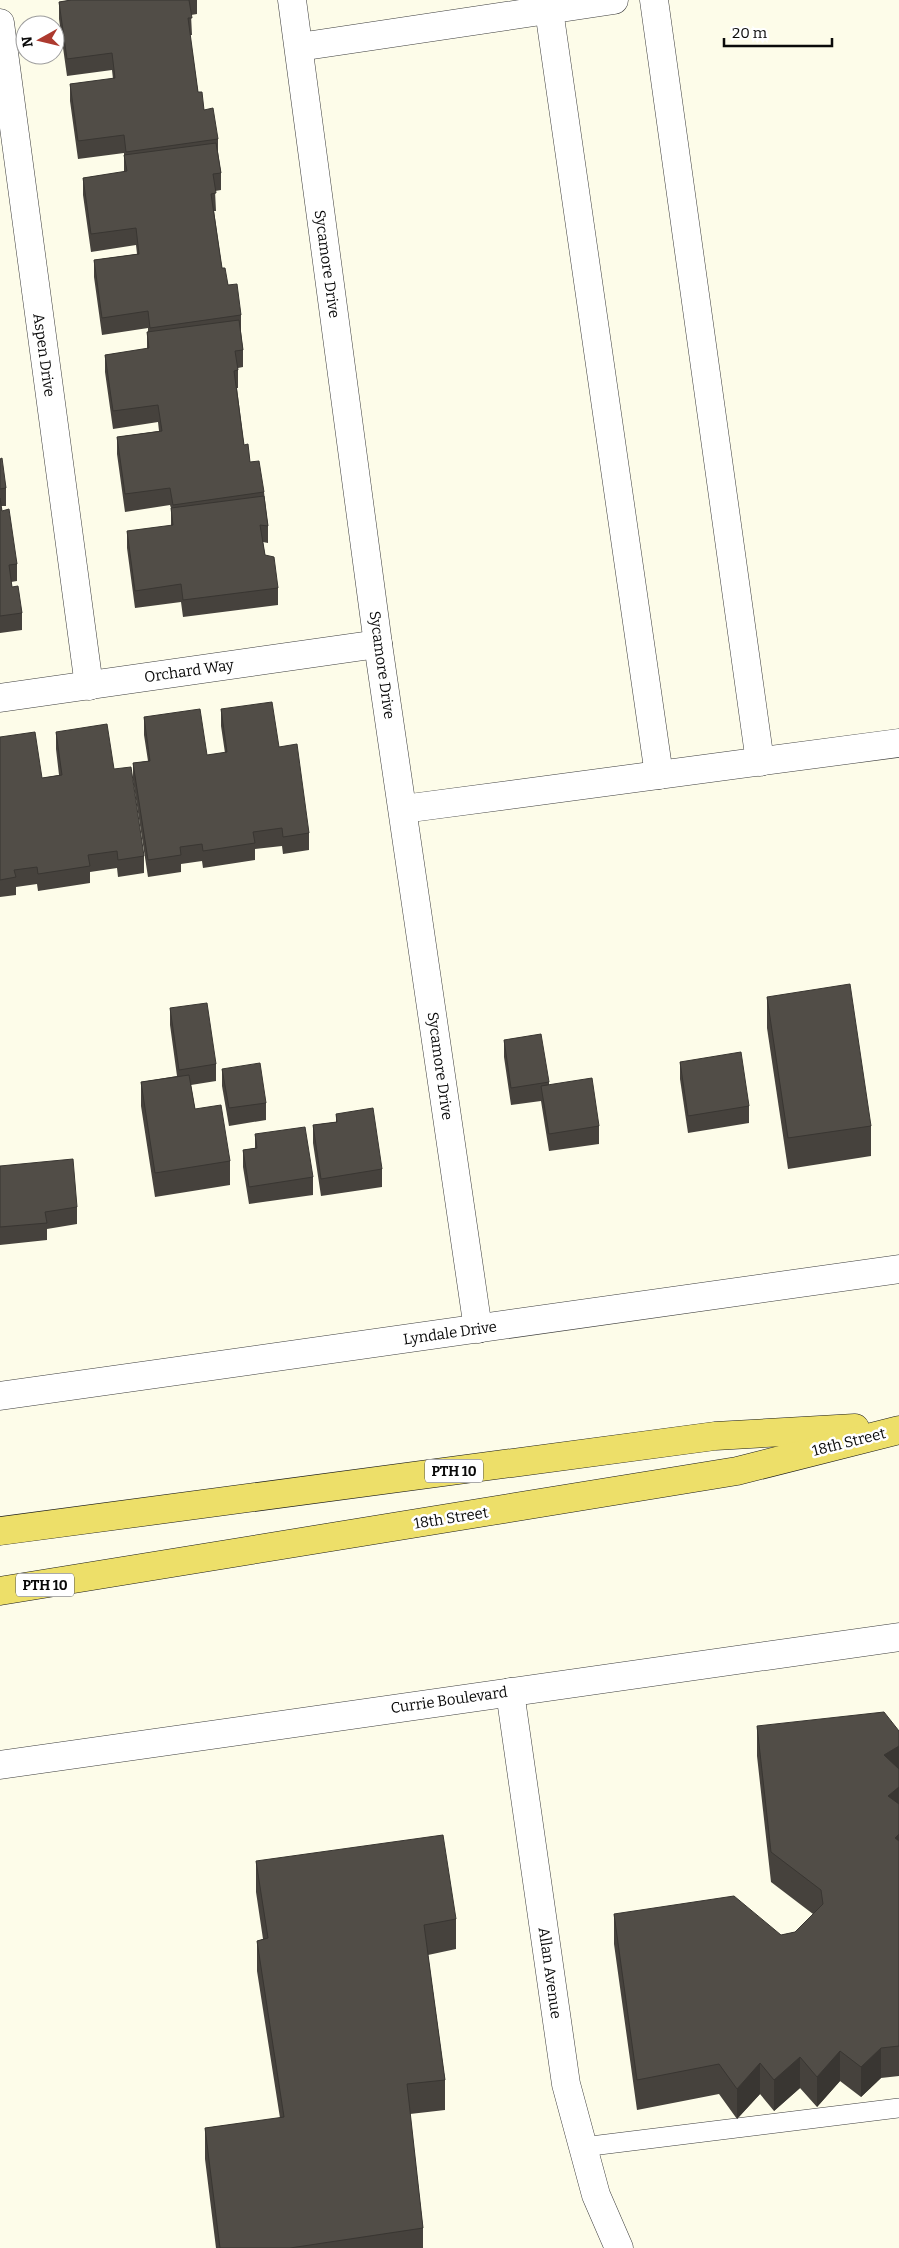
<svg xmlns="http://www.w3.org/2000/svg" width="899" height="2248" viewBox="0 0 899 2248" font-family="Bitter,serif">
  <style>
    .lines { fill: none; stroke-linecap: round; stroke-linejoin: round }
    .service-casing { stroke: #3d3d3d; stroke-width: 20 }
    .minor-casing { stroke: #3d3d3d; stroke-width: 29 }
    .primary-casing { stroke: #1b1b1b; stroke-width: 29 }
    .service { stroke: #fff; stroke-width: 19 }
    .minor { stroke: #fff; stroke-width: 28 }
    .primary { stroke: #eddf69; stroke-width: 28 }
    .wall { fill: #46423d }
    .shaded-wall { fill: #393632 }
    .building { fill: #514d47; stroke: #393632 }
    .labels { text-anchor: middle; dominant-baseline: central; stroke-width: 5; stroke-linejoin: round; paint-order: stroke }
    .shield { fill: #fff; stroke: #545454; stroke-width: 1 }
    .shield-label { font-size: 14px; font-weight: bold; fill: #0a0a0a }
    .street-label { font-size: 15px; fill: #0a0a0a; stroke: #fff }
  </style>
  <rect width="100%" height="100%" fill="#fdfce9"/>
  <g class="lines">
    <defs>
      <polyline id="service" points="583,2147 899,2108"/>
      <g id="minor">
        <polyline points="292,0 378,644 478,1329"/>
        <polyline points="654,0 760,762"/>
        <polyline points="549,10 659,775"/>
        <polyline points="0,23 89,686"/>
        <polyline points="299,47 614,0"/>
        <polyline points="0,698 378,644"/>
        <polyline points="403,809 899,743"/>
        <polyline points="0,1396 899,1269"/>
        <polyline points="510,1692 566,2084 596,2195 619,2248"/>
        <polyline points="0,1765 899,1637"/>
      </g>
      <g id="primary">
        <polyline points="0,1531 715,1436 855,1428"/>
        <polyline points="0,1591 737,1471 899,1430"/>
      </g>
    </defs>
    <!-- service casing -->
    <use href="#service" class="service-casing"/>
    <!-- minor casing -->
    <use href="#minor" class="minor-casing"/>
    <!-- primary casing -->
    <use href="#primary" class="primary-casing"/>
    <!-- service -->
    <use href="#service" class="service"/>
    <!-- minor -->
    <use href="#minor" class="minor"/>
    <!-- primary -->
    <use href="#primary" class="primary"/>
  </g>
  <!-- wall -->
  <g class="wall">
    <polygon points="71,0 197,0 197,14 191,15 192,35 190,35 198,92 204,110 218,139 218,152 221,173 221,190 215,191 216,211 214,211 222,268 228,285 241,315 241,332 243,350 243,367 238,368 238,388 237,388 244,445 250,462 264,492 268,526 268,543 263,542 265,555 278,588 278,605 183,617 181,602 135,608 127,548 127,531 171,526 171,508 170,505 125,512 117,454 117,437 159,431 158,422 113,429 105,372 105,355 147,349 147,332 148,332 148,328 102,335 94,277 94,260 137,254 136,245 91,252 83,195 83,178 124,172 124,153 78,159 70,101 70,84 113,79 112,70 67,76 59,19 59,2"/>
    <polygon points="0,459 6,488 6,506 1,506 2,511 17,564 17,581 11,582 12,587 22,613 22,630 0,633"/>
    <polygon points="221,709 279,747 309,833 309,850 283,854 282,846 255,849 255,860 203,868 202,861 181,864 181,872 148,877 133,780 133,763 148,761 144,735 144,717 207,755 225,753 221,726"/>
    <polygon points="56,732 114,769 144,856 144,873 118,877 117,868 90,872 90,883 38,891 37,884 16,887 16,895 0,897 0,737 42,778 59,775 56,749"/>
    <polygon points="767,997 871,1126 871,1156 788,1169 767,1028"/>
    <polygon points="170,1008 216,1064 216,1081 191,1085 195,1109 230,1161 230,1185 155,1197 141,1106 141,1082 177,1076 170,1025"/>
    <polygon points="504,1040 549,1082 549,1085 599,1126 599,1144 549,1151 541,1101 511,1105 504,1057"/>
    <polygon points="680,1062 749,1106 749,1123 688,1133 680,1079"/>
    <polygon points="222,1069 266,1103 266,1120 229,1126 222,1086"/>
    <polygon points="336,1114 382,1169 382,1187 321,1196 313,1143 313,1125 336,1122"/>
    <polygon points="255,1134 313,1177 313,1195 249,1204 243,1167 243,1150 255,1148"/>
    <polygon points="0,1166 77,1207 77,1224 47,1229 47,1240 0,1245"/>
    <polygon points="757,1726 899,1731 899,2076 881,2078 861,2097 840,2081 817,2107 800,2088 774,2111 760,2094 737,2119 719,2094 637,2110 614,1944 614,1914 781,1935 795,1932 813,1914 771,1882 757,1756"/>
    <polygon points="256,1861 456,1919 456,1949 428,1955 445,2080 445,2110 410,2114 423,2228 423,2248 216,2248 205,2159 205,2128 280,2118 257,1971 257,1941 263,1939 256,1892"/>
  </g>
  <!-- shaded-wall -->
  <g class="shaded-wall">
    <polygon points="899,1746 899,1776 884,1755"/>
    <polygon points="899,1787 899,1817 888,1796"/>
    <polygon points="899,1834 899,1864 895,1838"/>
    <polygon points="881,2048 881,2078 861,2097 861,2067"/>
    <polygon points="840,2051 840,2081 817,2107 817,2077"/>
    <polygon points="800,2057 800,2088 774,2111 774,2080"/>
    <polygon points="760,2063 760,2094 737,2119 737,2089"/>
  </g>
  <!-- building -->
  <g class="building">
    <polygon points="71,0 189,0 192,18 188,18 198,92 202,92 204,110 213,108 218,139 126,152 124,135 78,141 70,84 115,78 112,53 67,59 59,2"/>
    <polygon points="216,143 221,173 213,174 216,193 211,194 222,268 225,268 228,285 237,284 241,315 150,328 148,311 102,318 94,260 139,254 136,228 91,234 83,178 127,171 124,155"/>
    <polygon points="239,320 243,350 235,351 238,370 234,371 244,445 248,444 250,462 259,461 264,492 173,505 170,488 125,494 117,437 162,431 158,405 113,411 105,355 149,348 147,332"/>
    <polygon points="2,458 6,488 0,489 0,459"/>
    <polygon points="264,496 268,526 260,525 265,555 274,557 278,588 183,600 181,584 135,591 127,531 173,525 171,508"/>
    <polygon points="0,498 2,511 9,509 17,564 9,565 12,587 18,586 22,613 0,616"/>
    <polygon points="272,702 279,747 297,744 309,833 283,837 282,828 253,832 255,843 203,851 202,844 180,847 181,855 148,860 133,763 150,761 144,717 200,709 207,755 227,752 221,709"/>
    <polygon points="107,724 114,769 131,767 144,856 118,860 117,851 88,855 90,866 38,874 37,867 14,870 16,877 0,880 0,737 35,732 42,778 62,775 56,732"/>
    <polygon points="850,984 871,1126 788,1138 767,997"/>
    <polygon points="207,1003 216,1064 179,1070 170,1008"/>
    <polygon points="541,1034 549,1082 511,1088 504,1040"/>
    <polygon points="741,1052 749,1106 688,1116 680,1062"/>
    <polygon points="260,1063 266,1103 229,1108 222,1069"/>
    <polygon points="189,1075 195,1109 221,1105 230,1161 155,1173 141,1082"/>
    <polygon points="592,1078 599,1126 549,1134 541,1086"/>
    <polygon points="373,1108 382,1169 321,1179 313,1125 337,1122 336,1114"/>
    <polygon points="305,1127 313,1177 249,1187 243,1150 257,1148 255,1134"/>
    <polygon points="73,1159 77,1207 45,1212 47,1223 0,1227 0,1166"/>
    <polygon points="884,1712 899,1731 899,1746 884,1755 899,1769 899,1787 888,1796 899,1804 899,1834 895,1838 899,1841 899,2046 881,2048 861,2067 840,2051 817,2077 800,2057 774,2080 760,2063 737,2089 719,2064 637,2080 614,1914 734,1896 781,1935 795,1932 823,1904 821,1890 771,1852 757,1726"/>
    <polygon points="443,1835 456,1919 424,1925 445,2080 407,2084 423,2228 290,2248 220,2248 205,2128 284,2117 257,1941 268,1938 256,1861"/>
  </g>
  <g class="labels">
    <!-- shield labels -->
    <g class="shield">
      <rect x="425" y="1459.5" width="58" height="23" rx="4"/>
      <rect x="16" y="1573.5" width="58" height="23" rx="4"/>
    </g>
    <g class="shield-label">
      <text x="454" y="1471">PTH 10</text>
      <text x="45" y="1585">PTH 10</text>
    </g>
    <!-- street labels -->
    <g class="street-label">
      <text transform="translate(327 264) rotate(82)">Sycamore Drive</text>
      <text transform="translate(44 355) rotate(82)">Aspen Drive</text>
      <text transform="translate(382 665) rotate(82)">Sycamore Drive</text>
      <text transform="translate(189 671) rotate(-8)">Orchard Way</text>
      <text transform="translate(440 1066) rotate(82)">Sycamore Drive</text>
      <text transform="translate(450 1333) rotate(-8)">Lyndale Drive</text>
      <text transform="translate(849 1442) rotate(-14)">18th Street</text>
      <text transform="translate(451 1518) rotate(-9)">18th Street</text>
      <text transform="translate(449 1700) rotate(-8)">Currie Boulevard</text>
      <text transform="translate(550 1973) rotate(82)">Allan Avenue</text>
    </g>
  </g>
  <!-- north arrow -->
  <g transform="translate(40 40) rotate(262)"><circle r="24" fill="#ffffff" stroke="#9d9d9d"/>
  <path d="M0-4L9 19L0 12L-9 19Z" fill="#ad3a2f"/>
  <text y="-8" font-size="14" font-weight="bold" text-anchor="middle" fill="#0a0a0a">N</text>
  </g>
  <!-- scale -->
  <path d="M724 38v8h108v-8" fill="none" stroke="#0a0a0a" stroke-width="2.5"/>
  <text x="732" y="38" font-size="15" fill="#0a0a0a" stroke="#ffffff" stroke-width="4" paint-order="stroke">20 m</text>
</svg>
